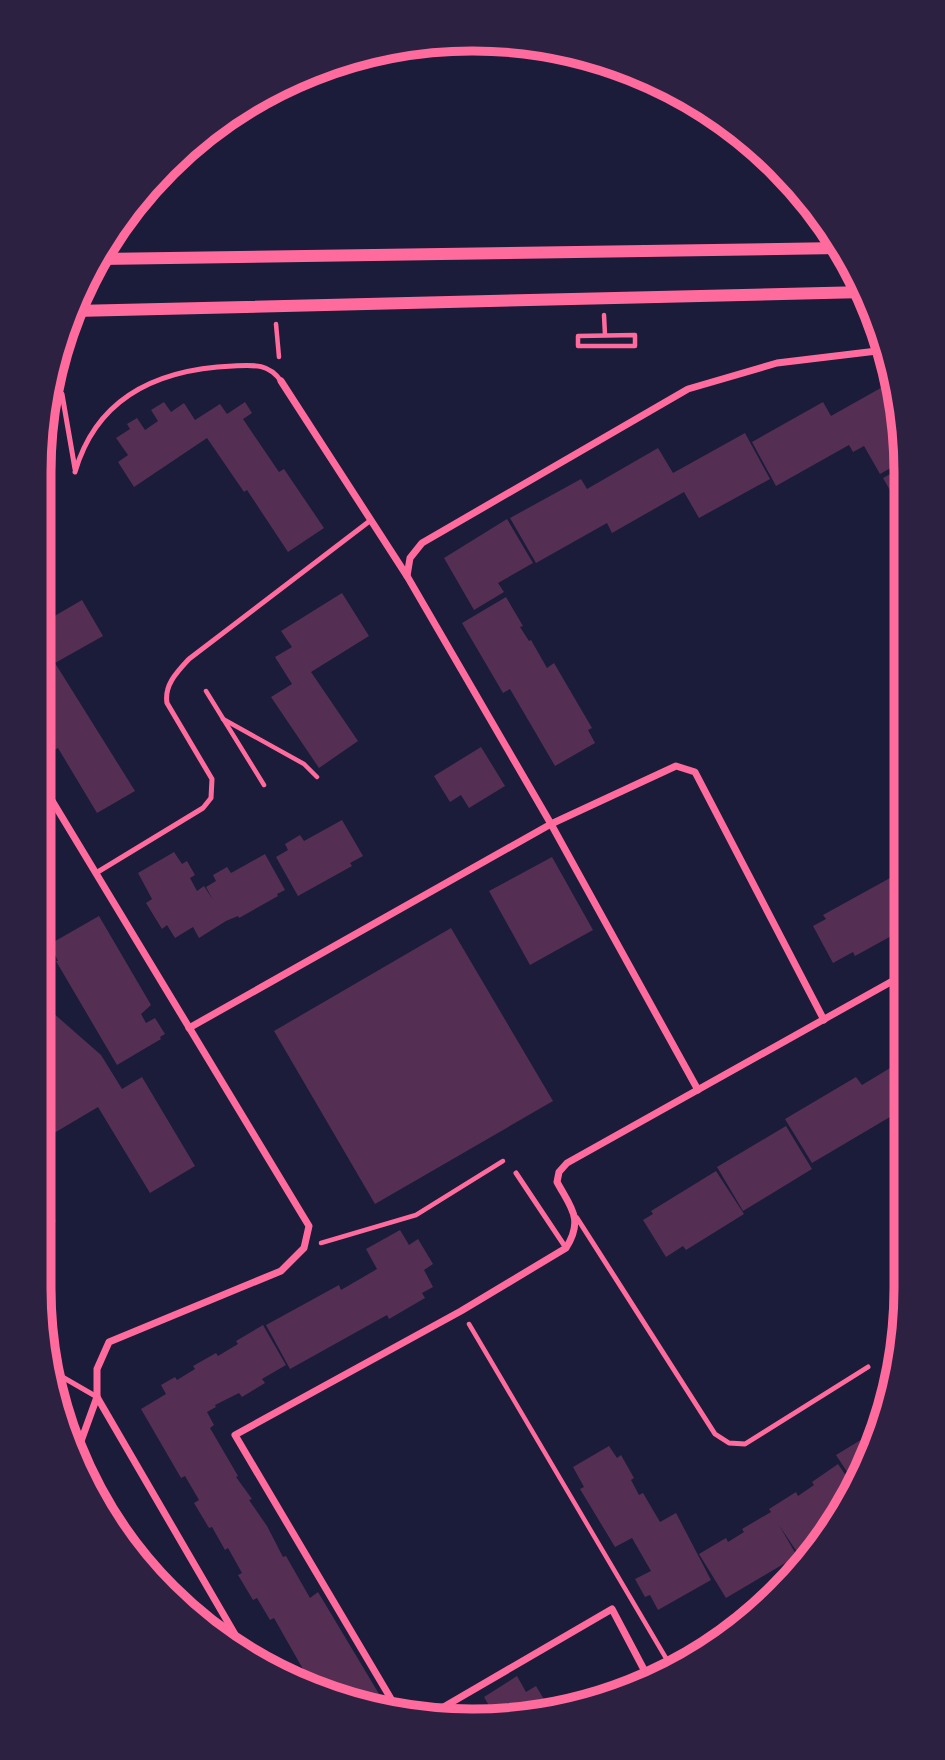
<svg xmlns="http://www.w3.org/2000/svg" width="945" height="1760" viewBox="0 0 945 1760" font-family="Ubuntu,sans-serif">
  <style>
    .building { fill: #542f53 }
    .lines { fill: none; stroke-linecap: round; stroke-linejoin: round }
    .path { stroke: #ff6b9d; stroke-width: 4.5 }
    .service { stroke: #ff6b9d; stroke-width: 5 }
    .minor { stroke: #ff6b9d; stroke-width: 7 }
    .tertiary { stroke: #ff6b9d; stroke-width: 12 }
    .rim { fill: none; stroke: #ff6b9d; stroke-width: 9 }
  </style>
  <rect width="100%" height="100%" fill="#1b1b3a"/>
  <!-- building -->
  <g class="building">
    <polygon points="886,385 898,407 900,406 903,415 903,461 880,474 864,446 853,452 849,445 776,486 752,442 823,402 831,416"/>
    <polygon points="164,402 171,412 184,403 195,420 220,404 227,414 245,402 252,413 243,419 279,472 284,469 324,528 288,552 247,490 244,492 207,438 134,487 118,462 128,455 116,438 130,429 127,424 137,418 145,430 158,421 151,410"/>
    <polygon points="745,433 770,479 699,518 684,492 612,533 607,523 536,563 510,518 581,479 587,489 658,448 673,473"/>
    <polygon points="903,467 903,513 883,478"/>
    <polygon points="507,519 533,563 498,583 504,592 474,610 444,558"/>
    <polygon points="903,557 903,582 892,563"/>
    <polygon points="342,593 369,636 311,672 358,741 319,768 271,697 292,684 275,657 292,647 281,631"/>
    <polygon points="506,597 523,626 520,627 529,641 531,640 547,668 554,663 592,728 588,730 595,743 555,766 510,689 503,693 462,623"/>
    <polygon points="82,600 103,636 55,663 135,791 97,813 58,748 54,750 39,724 39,625"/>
    <polygon points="481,747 505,786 469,808 461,795 450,802 434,776"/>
    <polygon points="342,820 363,856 350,863 352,866 298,896 276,857 288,850 285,844 300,835 304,841"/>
    <polygon points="174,852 182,864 187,861 195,875 190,878 197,891 204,886 213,900 206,887 216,881 213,875 227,867 231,873 265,854 285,890 277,894 278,896 239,918 238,916 226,921 199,938 193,927 175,938 167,925 162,929 146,903 152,899 138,873"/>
    <polygon points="552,857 593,930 530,965 489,891"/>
    <polygon points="890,878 904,904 904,929 855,956 853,952 833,963 813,926 826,919 823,915"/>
    <polygon points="99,916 151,1005 141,1014 146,1023 155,1018 165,1034 160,1037 161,1039 117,1065 56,961 58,961 50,944"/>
    <polygon points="451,928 553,1101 375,1204 274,1031"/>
    <polygon points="52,1012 101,1055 122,1089 142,1077 195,1166 150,1193 98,1107 39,1142 39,1020"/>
    <polygon points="905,1059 905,1131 895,1114 812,1163 785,1119 856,1077 862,1085"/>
    <polygon points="786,1126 812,1169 743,1211 717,1167"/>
    <polygon points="716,1171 744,1214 686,1250 683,1246 666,1257 643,1220 653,1214 651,1211"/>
    <polygon points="39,1191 56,1221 39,1232"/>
    <polygon points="400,1230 409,1245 418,1239 433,1264 424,1270 433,1287 422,1293 425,1298 389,1319 387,1315 290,1369 266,1325 339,1285 341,1290 377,1269 366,1249"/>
    <polygon points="263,1325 286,1365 262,1379 265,1383 242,1397 239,1393 215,1405 216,1407 207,1412 214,1425 210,1428 238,1476 236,1477 252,1499 249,1500 267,1526 283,1557 286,1556 310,1598 318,1592 388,1709 361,1707 312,1685 274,1618 270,1620 257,1598 253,1600 238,1575 242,1573 228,1548 225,1550 212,1527 209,1528 194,1503 199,1500 185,1476 181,1478 141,1409 166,1394 161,1385 175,1377 177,1380 195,1369 193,1366 216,1353 218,1356 238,1344 236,1341"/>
    <polygon points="864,1438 868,1443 872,1440 862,1480 857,1487 836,1455"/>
    <polygon points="609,1446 617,1458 621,1455 634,1478 631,1480 639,1495 643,1493 660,1522 676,1513 711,1580 658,1610 650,1595 645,1597 635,1579 651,1571 632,1538 615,1547 580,1489 584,1487 573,1467"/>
    <polygon points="838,1464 855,1489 821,1536 797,1552 779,1525 797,1556 726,1598 699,1554 726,1538 728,1542 744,1532 742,1529 771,1512 769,1509 796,1492 798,1496 814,1485 812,1482"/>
    <polygon points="517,1676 526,1692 536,1686 551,1711 529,1718 495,1716 484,1697"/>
  </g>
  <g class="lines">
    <!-- path -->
    <g class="path">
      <polyline points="604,315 605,335"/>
      <polyline points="276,324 279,357"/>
      <polygon points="635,335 635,346 578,346 578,336"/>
      <polyline points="206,691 264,785"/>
      <polyline points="223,719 304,764 317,777"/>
      <polyline points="321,1243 416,1215 503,1161"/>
      <polyline points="469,1324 673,1670"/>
    </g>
    <!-- service -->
    <g class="service">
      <polyline points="62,394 75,469"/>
      <path d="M75,472C97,396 159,369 233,366C253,365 268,363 281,381"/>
      <path d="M96,873L203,808L211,798L212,779L167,703C164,685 177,672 189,659L371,520"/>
      <polyline points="516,1173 566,1248"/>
      <polyline points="577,1218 715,1434 729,1443 745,1444 868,1367"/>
      <polyline points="52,1371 97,1397"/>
    </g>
    <!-- minor -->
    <g class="minor">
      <polyline points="281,381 407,576"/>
      <polyline points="39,779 309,1226 304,1248 281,1271 109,1342 97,1369 97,1397 247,1655"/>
      <polyline points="189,1028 551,824 676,766 695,772 824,1020"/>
      <polyline points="698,1090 551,824 407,576 410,558 422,543 688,389 777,363 877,351 886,352"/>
      <polyline points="76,1455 97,1397"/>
      <path d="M397,1709L235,1435L461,1311L566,1248C584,1219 571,1208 557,1182L559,1172L567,1163L905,974"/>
      <polyline points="435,1712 612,1609 650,1681"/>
    </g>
    <!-- tertiary -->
    <g class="tertiary">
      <polyline points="100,259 840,248"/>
      <polyline points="75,311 865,292"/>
    </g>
  </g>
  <!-- crop -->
  <path d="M0 0H945V1760H0ZM472 51H473A421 421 0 0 1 894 472V1288A421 421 0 0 1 473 1709H472A421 421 0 0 1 51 1288V472A421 421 0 0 1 472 51Z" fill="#2d2142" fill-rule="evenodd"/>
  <path class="rim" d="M472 51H473A421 421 0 0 1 894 472V1288A421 421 0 0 1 473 1709H472A421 421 0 0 1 51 1288V472A421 421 0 0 1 472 51Z"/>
</svg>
